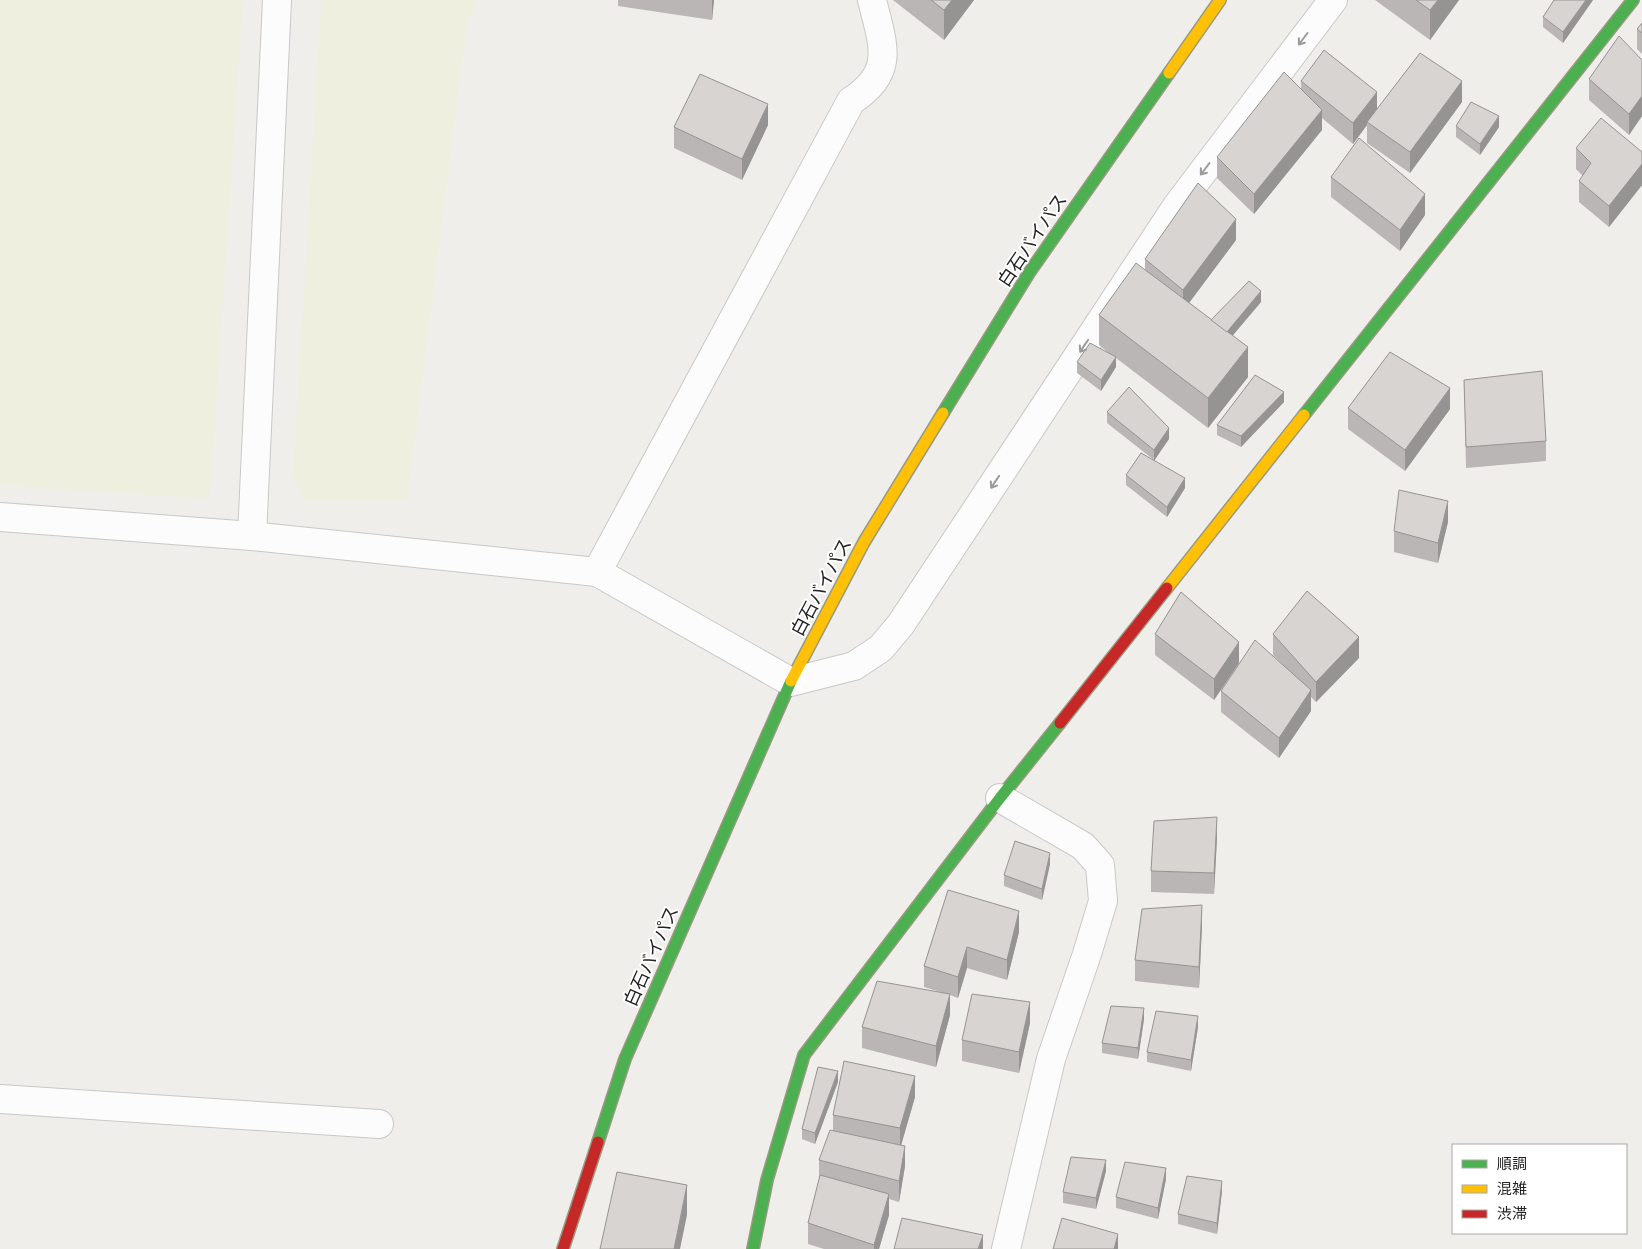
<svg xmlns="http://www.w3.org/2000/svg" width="1642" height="1249" viewBox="0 0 1642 1249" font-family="'PT Sans Narrow','Noto Sans JP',sans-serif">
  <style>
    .farmland { fill: #efefdf }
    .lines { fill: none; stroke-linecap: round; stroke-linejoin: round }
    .street-casing { stroke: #c9c8c7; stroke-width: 30 }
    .fast-casing { stroke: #999a82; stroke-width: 14 }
    .slow-casing { stroke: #999a82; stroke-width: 14 }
    .jam-casing { stroke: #999a82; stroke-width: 14 }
    .street { stroke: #fdfcfc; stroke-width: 28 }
    .fast { stroke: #4caf50; stroke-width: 11 }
    .slow { stroke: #ffc107; stroke-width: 11 }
    .jam { stroke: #c62828; stroke-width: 11 }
    .wall { fill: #b9b6b5 }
    .shaded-wall { fill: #969493 }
    .building { fill: #d7d4d2; stroke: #969493 }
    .oneway { stroke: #9a9a9a }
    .labels { text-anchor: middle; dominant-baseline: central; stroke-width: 4; stroke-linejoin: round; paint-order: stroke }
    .street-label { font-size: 18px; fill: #222; stroke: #fff }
  </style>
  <rect width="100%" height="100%" fill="#f0eeeb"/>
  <!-- farmland -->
  <g class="farmland">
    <polygon points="0,0 243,0 210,499 0,485"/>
    <polygon points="321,0 476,0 466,31 407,500 304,502 293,475"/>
  </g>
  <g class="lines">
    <defs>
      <g id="street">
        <polyline points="0,517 252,536 277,0"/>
        <polyline points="252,536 597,572 791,682 854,666 881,648 901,624 1177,206 1333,0"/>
        <path d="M597,572L851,101C896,72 883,45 872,0"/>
        <polyline points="1000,798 1083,846 1100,865 1103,901 1087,954 1051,1059 1006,1249"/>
        <polyline points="0,1099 379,1124"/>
      </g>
      <g id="fast">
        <polyline points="943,413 1029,273 1169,73"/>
        <polyline points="1304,415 1633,0"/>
        <polyline points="598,1142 625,1059 791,681"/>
        <polyline points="753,1249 767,1180 804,1055 1000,798 1060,723"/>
      </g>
      <g id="slow">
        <polyline points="1169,73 1220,0"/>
        <polyline points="1167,588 1304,415"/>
        <polyline points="791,681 864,542 943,413"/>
      </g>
      <g id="jam">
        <polyline points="1060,723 1167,588"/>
        <polyline points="563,1249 598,1142"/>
      </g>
    </defs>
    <!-- street casing -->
    <use href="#street" class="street-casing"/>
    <!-- fast casing -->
    <use href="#fast" class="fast-casing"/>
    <!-- slow casing -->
    <use href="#slow" class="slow-casing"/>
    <!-- jam casing -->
    <use href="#jam" class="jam-casing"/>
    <!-- street -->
    <use href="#street" class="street"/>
    <!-- fast -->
    <use href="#fast" class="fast"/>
    <!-- slow -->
    <use href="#slow" class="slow"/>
    <!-- jam -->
    <use href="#jam" class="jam"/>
  </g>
  <!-- wall -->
  <g class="wall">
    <polygon points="618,0 714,0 712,20 618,6"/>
    <polygon points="893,0 974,0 944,40"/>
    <polygon points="1375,0 1459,0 1430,40"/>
    <polygon points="1593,0 1563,43 1543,27 1543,17"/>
    <polygon points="1642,23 1642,54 1637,49 1637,29"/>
    <polygon points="1642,60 1642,116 1629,135 1589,100 1589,79"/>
    <polygon points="1301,81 1377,109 1462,102 1410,173 1367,143 1367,125 1353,144 1322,118 1322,130 1254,214 1217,178 1217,157 1301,89"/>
    <polygon points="768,125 742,180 674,148 674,127"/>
    <polygon points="1456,126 1499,127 1480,155 1456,137"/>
    <polygon points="1576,148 1642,152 1642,185 1609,227 1579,202 1579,181 1583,176 1576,169"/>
    <polygon points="1331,177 1425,215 1400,251 1331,197"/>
    <polygon points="1236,240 1189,303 1211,320 1261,302 1232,336 1248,377 1208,428 1116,358 1116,367 1101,391 1077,373 1077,362 1110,354 1099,345 1099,315 1145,270 1145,259"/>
    <polygon points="1464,380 1546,441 1546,461 1466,468"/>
    <polygon points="1284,402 1241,447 1217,435 1217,425"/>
    <polygon points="1348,408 1450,409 1405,471 1348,429"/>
    <polygon points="1107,412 1169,439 1154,460 1185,488 1167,517 1126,485 1126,475 1154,460 1107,423"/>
    <polygon points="1448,522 1438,563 1394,552 1394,531"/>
    <polygon points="1155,634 1239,663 1214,700 1155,655"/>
    <polygon points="1273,634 1359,658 1316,702 1311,697 1311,711 1279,758 1221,712 1221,691 1282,664 1273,655"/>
    <polygon points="1217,838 1214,894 1151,892 1151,871"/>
    <polygon points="1050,864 1042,900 1004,886 1004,875"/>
    <polygon points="948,890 1019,932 1007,980 967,968 958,998 950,995 950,1015 936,1067 862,1048 862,1027 944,993 924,987 924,966"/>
    <polygon points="1202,926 1199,988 1135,981 1135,960"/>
    <polygon points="1144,1019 1138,1059 1102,1053 1102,1043"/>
    <polygon points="1030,1023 1019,1073 962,1061 962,1040"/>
    <polygon points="1198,1027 1191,1071 1147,1062 1147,1052"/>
    <polygon points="838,1082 815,1144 802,1139 802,1129"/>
    <polygon points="915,1097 901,1145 905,1166 899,1202 889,1199 889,1215 879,1249 824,1249 808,1244 808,1223 819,1179 819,1160 833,1131 833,1115"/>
    <polygon points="1106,1171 1096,1209 1063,1203 1063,1192"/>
    <polygon points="1166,1179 1158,1219 1116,1208 1116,1197"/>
    <polygon points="1222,1191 1217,1234 1178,1224 1178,1214"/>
  </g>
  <!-- shaded-wall -->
  <g class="shaded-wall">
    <polygon points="712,0 714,0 712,20"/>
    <polygon points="952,0 974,0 944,40 944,10"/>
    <polygon points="1438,0 1459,0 1430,40 1430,10"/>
    <polygon points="1586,0 1593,0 1563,43 1563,32"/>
    <polygon points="1462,81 1462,102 1410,173 1410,152"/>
    <polygon points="1377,92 1377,112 1367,122 1367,125 1353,144 1353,123"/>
    <polygon points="1642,96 1642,116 1629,135 1629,114"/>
    <polygon points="768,104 768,125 742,180 742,159"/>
    <polygon points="1322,110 1322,130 1254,214 1254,194"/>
    <polygon points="1499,116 1499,127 1480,155 1480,144"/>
    <polygon points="1642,164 1642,185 1609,227 1609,206"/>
    <polygon points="1425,194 1425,215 1400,251 1400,230"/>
    <polygon points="1236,219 1236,240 1183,311 1183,290"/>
    <polygon points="1261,291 1261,302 1223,347 1223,336"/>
    <polygon points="1248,347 1248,377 1208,428 1208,398"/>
    <polygon points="1116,357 1116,367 1101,391 1101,380"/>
    <polygon points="1450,388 1450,409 1405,471 1405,450"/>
    <polygon points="1284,392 1284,402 1241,447 1241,436"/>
    <polygon points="1169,428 1169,439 1154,461 1154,450"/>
    <polygon points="1185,478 1185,488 1167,517 1167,507"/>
    <polygon points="1448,501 1448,522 1438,563 1438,543"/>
    <polygon points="1359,637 1359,658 1316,702 1316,682"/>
    <polygon points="1239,642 1239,663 1214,700 1214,679"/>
    <polygon points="1311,690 1311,711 1279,758 1279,738"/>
    <polygon points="1217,817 1217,838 1214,894 1214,873"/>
    <polygon points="1050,853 1050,864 1042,900 1042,889"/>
    <polygon points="1202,905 1202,926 1199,988 1199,967"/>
    <polygon points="1019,911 1019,932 1007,980 1007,960"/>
    <polygon points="967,947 967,968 958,998 958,977"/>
    <polygon points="950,994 950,1015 936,1067 936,1046"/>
    <polygon points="1030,1002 1030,1023 1019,1073 1019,1052"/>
    <polygon points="1144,1008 1144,1019 1138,1059 1138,1048"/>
    <polygon points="1198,1016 1198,1027 1191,1071 1191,1060"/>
    <polygon points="838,1071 838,1082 815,1144 815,1133"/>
    <polygon points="915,1076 915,1097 900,1149 900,1128"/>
    <polygon points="905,1146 905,1166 899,1202 899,1181"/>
    <polygon points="1106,1160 1106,1171 1096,1209 1096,1198"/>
    <polygon points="1166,1168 1166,1179 1158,1219 1158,1208"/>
    <polygon points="1222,1181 1222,1191 1217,1234 1217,1223"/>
    <polygon points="687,1185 687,1215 680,1249 674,1249"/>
    <polygon points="889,1194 889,1215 879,1249 874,1249 874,1245"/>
    <polygon points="1118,1234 1118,1249 1114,1249"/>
    <polygon points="983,1235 983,1249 978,1249"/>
  </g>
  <!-- building -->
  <g class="building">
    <polygon points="931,0 952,0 944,10"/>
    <polygon points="1416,0 1438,0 1430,10"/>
    <polygon points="1554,0 1586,0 1563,32 1543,17"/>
    <polygon points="1642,23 1642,33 1637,29"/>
    <polygon points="1619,36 1642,60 1642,96 1629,114 1589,79"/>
    <polygon points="1324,50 1377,92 1353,123 1301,81"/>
    <polygon points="1420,53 1462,81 1410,152 1367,122"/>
    <polygon points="1284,72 1322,110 1254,194 1217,157"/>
    <polygon points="700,74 768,104 742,159 674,127"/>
    <polygon points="1471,102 1499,116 1480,144 1456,126"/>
    <polygon points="1601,118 1642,152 1642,164 1609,206 1579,181 1591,163 1576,148"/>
    <polygon points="1359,138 1425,194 1400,230 1331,177"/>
    <polygon points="1198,183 1236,219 1183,290 1145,259"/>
    <polygon points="1136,263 1248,347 1208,398 1099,315"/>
    <polygon points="1249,281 1261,291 1227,332 1211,320"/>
    <polygon points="1090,343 1116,357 1101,380 1077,362"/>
    <polygon points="1390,352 1450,388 1405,450 1348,408"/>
    <polygon points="1542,371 1546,441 1466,447 1464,380"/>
    <polygon points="1255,375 1284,392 1241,436 1217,425"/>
    <polygon points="1129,387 1169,428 1154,450 1107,412"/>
    <polygon points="1141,453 1185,478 1167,507 1126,475"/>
    <polygon points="1399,490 1448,501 1438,543 1394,531"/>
    <polygon points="1307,591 1359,637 1316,682 1273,634"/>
    <polygon points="1181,592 1239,642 1214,679 1155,634"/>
    <polygon points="1255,640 1311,690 1279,738 1221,691"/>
    <polygon points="1217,817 1214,873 1151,871 1154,821"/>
    <polygon points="1015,841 1050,853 1042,889 1004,875"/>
    <polygon points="948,890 1019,911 1007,960 967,947 958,977 924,966"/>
    <polygon points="1202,905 1199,967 1135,960 1142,909"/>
    <polygon points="877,981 950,994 936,1046 862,1027"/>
    <polygon points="972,994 1030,1002 1019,1052 962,1040"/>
    <polygon points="1111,1006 1144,1008 1138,1048 1102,1043"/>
    <polygon points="1156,1011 1198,1016 1191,1060 1147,1052"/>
    <polygon points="844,1061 915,1076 900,1128 833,1115"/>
    <polygon points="818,1067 838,1071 815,1133 802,1129"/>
    <polygon points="830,1130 905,1146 899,1181 819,1160"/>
    <polygon points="1071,1157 1106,1160 1096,1198 1063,1192"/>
    <polygon points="1125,1162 1166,1168 1158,1208 1116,1197"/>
    <polygon points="617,1172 687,1185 674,1249 600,1249"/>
    <polygon points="820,1175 889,1194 874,1245 808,1223"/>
    <polygon points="1187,1176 1222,1181 1217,1223 1178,1214"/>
    <polygon points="902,1218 983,1235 978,1249 894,1249"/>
    <polygon points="1062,1218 1118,1234 1114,1249 1053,1249"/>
  </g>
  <!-- one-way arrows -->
  <defs><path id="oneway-shaft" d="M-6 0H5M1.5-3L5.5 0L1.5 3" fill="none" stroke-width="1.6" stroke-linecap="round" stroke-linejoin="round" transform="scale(1.25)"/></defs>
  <g class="oneway">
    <use href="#oneway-shaft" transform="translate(1303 39) rotate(127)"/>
    <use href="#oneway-shaft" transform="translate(1205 169) rotate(127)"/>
    <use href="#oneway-shaft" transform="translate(1084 346) rotate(124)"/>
    <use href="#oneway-shaft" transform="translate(995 482) rotate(124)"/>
  </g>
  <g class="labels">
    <!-- street labels -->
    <g class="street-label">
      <text transform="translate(1032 240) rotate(-56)">白石バイパス</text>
      <text transform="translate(821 587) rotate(-62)">白石バイパス</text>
      <text transform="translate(651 956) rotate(-66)">白石バイパス</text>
    </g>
  </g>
  <!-- legend -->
  <rect x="1452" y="1144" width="175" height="90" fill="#ffffff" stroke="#a7a7a7"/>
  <rect x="1462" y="1160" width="25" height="8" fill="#4caf50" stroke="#a7a7a7"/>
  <text x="1497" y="1169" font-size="15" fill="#222222">順調</text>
  <rect x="1462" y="1185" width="25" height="8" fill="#ffc107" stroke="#a7a7a7"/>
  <text x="1497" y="1194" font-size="15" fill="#222222">混雑</text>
  <rect x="1462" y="1210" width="25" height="8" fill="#c62828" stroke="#a7a7a7"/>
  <text x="1497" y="1219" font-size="15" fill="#222222">渋滞</text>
</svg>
